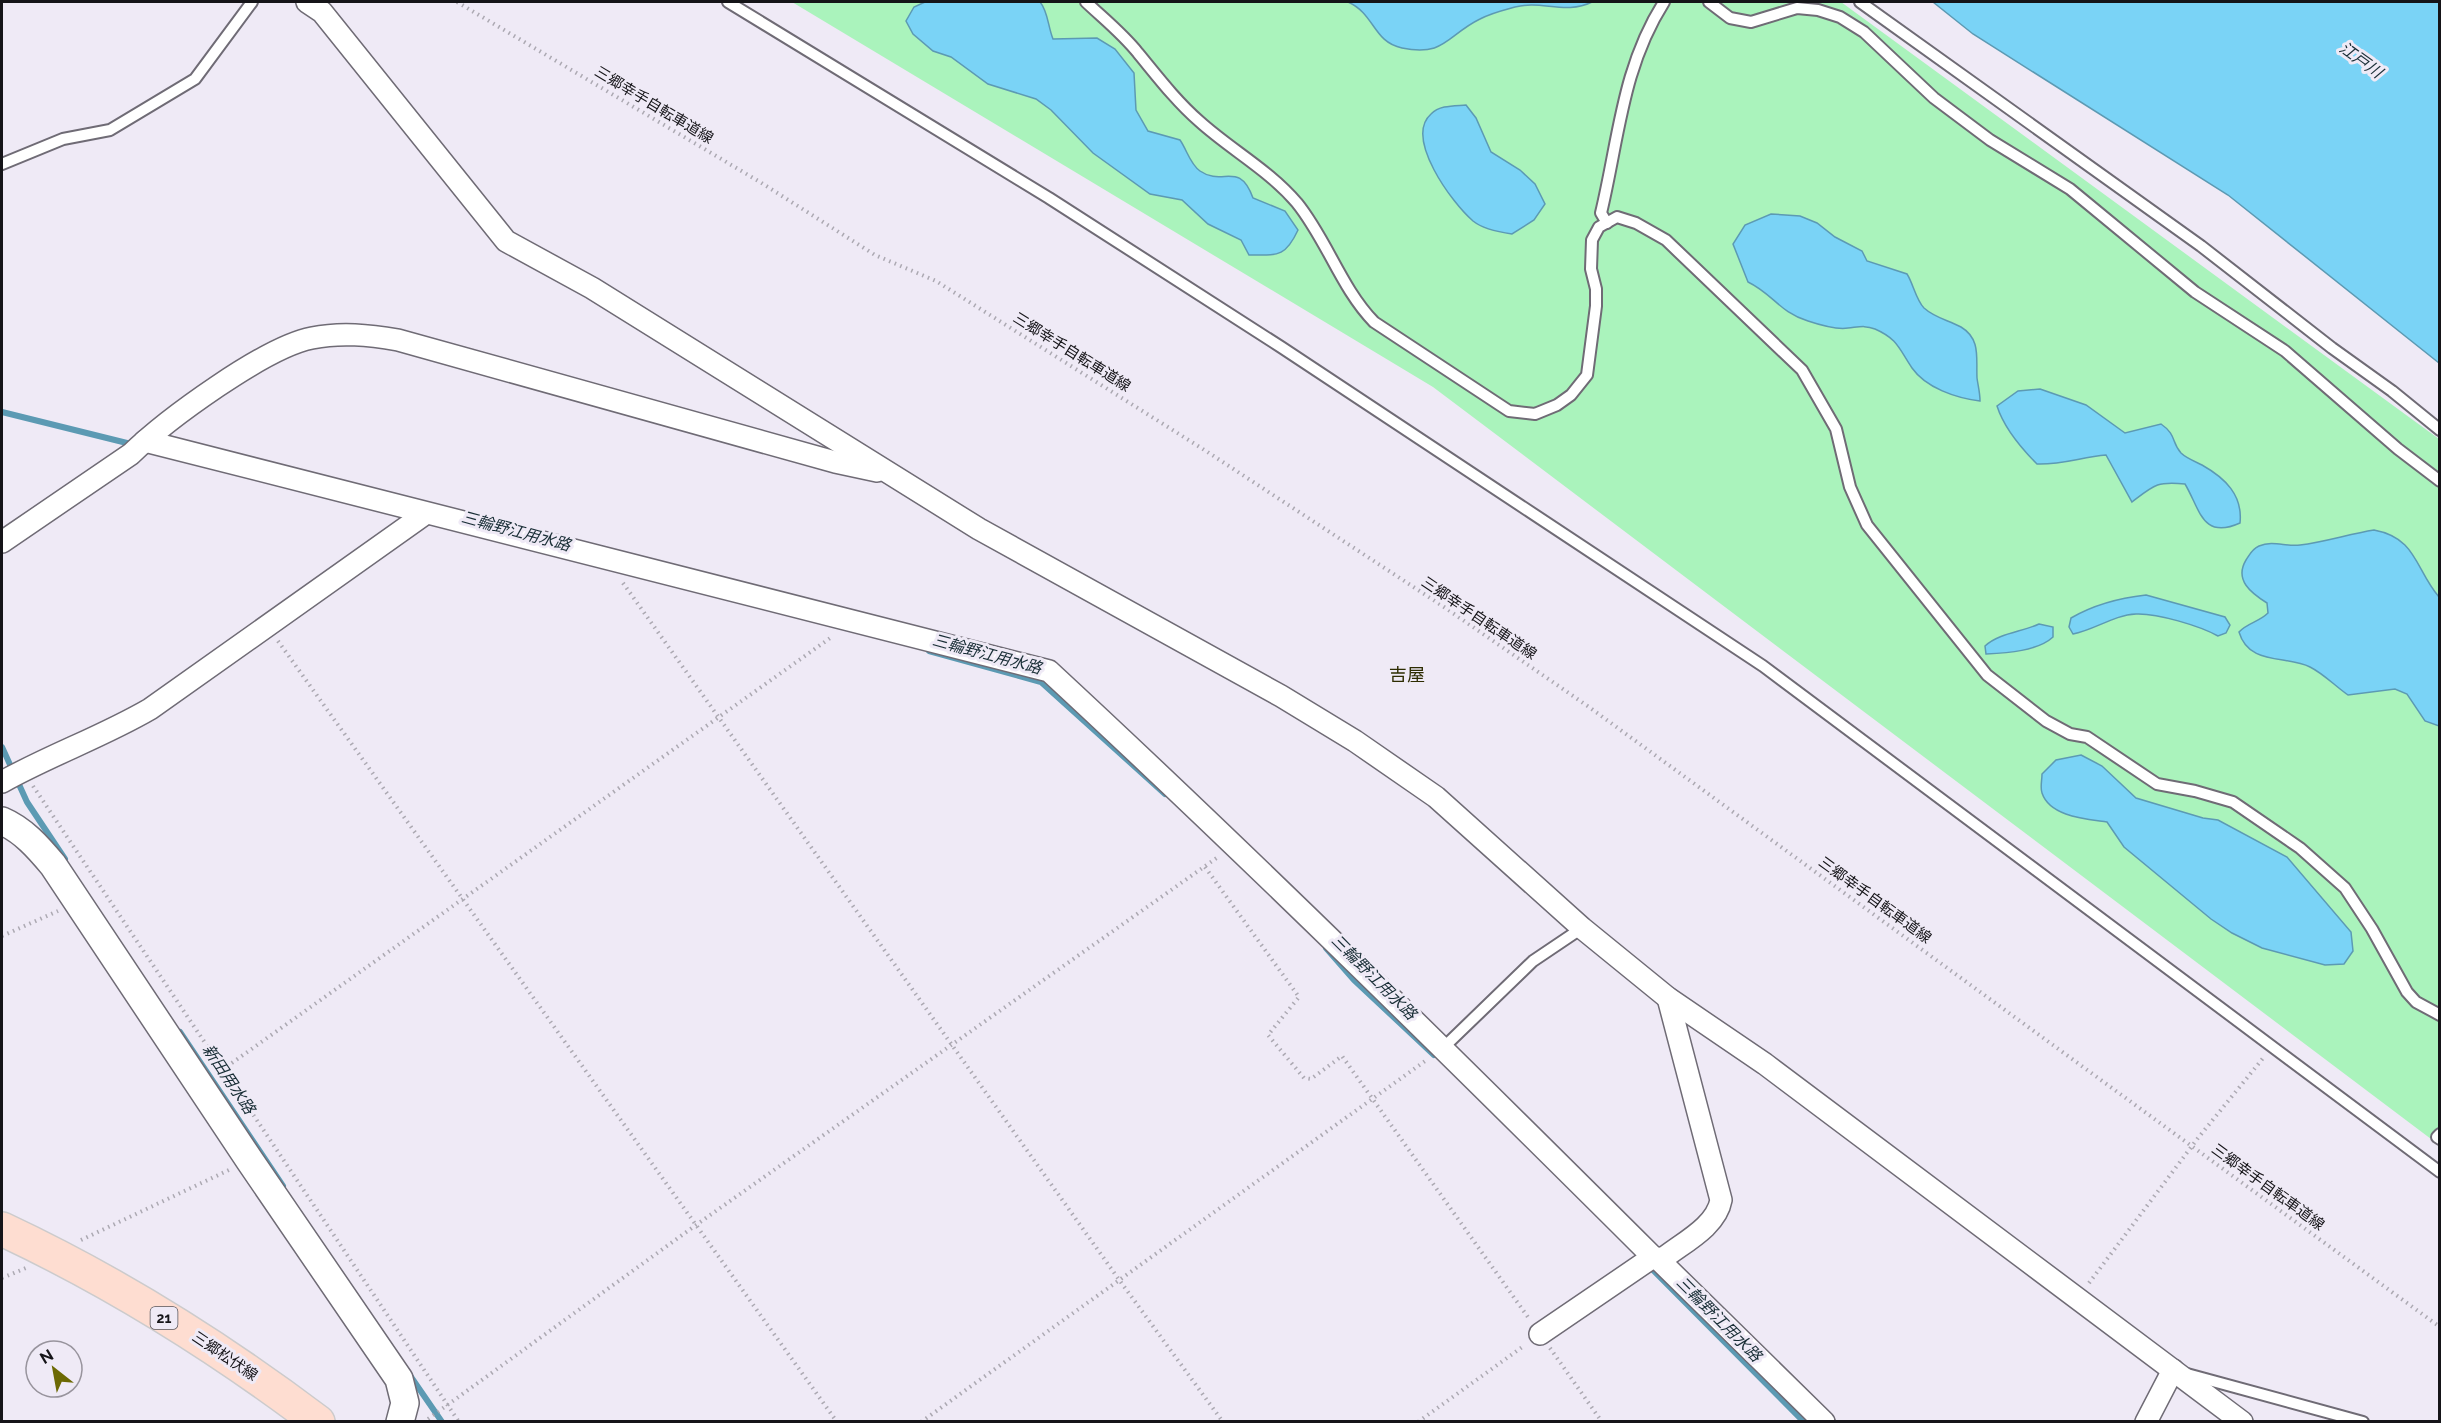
<svg xmlns="http://www.w3.org/2000/svg" width="2441" height="1423" viewBox="0 0 2441 1423" font-family="Raleway,'Noto Sans JP',sans-serif">
  <style>
    .green { fill: #aaf3bc }
    .water { fill: #7ad3f6; stroke: #5c9ab3; stroke-width: 1.5 }
    .lines { fill: none; stroke-linecap: round; stroke-linejoin: round }
    .stream { stroke: #5c9ab3; stroke-width: 6 }
    .service-casing { stroke: #6f6b75; stroke-width: 14 }
    .minor-casing { stroke: #6f6b75; stroke-width: 24 }
    .tertiary-casing { stroke: #6f6b75; stroke-width: 30 }
    .primary-casing { stroke: #cccbcc; stroke-width: 36 }
    .path { stroke: #aca9b2; stroke-width: 4; stroke-dasharray: 1.5 4.5; stroke-linecap: butt }
    .service { stroke: #fff; stroke-width: 10 }
    .minor { stroke: #fff; stroke-width: 21 }
    .tertiary { stroke: #fff; stroke-width: 27 }
    .primary { stroke: #feddd1; stroke-width: 33 }
    .labels { text-anchor: middle; dominant-baseline: central; stroke-width: 6; stroke-linejoin: round; paint-order: stroke }
    .shield { fill: #efeaf6; stroke: #56545b; stroke-width: 1.5 }
    .shield-label { font-size: 14px; font-weight: bold; fill: #151418 }
    .street-label { font-size: 15px; fill: #151418; stroke: #efeaf6 }
    .water-label { font-size: 16px; font-style: italic; fill: #182d35; stroke: #efeaf6 }
    .quarter-label { font-size: 18px; fill: #2d2c01; stroke: #efeaf6 }
  </style>
  <rect width="100%" height="100%" fill="#efeaf6"/>
  <!-- green -->
  <polygon class="green" points="792,2 1841,2 2439,439 2439,1145 1433,387"/>
  <!-- water -->
  <g class="water">
    <path d="M925,2H1040C1048,11 1048,27 1053,39L1097,38L1115,49L1134,73L1136,110L1148,131L1180,140C1187,150 1190,164 1200,171C1223,187 1239,160 1253,198L1285,211L1298,230C1285,258 1277,255 1249,255L1241,240L1208,224L1182,200L1150,194L1093,153L1051,110L1036,99L988,84L951,57L933,51L913,34L906,21L914,7Z"/>
    <path d="M1348,2H1592C1566,15 1541,0 1515,7C1504,10 1491,13 1480,19C1447,35 1445,57 1402,48C1373,42 1375,14 1348,2Z"/>
    <polygon points="1933,2 2439,2 2439,363 2228,195 1973,34"/>
    <path d="M1466,105L1476,118L1491,152L1520,170L1535,184L1545,204L1534,220L1512,234C1498,232 1483,229 1473,221C1452,203 1404,138 1431,114C1440,105 1454,106 1466,105Z"/>
    <path d="M1771,214L1800,216L1817,223L1835,237L1862,251L1867,261L1907,274C1913,283 1916,300 1924,308C1935,318 1948,320 1961,327C1981,339 1976,358 1977,378C1978,386 1980,392 1980,401C1956,398 1926,388 1912,368C1899,349 1898,339 1875,329C1865,325 1859,327 1848,328C1836,330 1820,325 1808,321C1779,312 1773,294 1748,282L1733,244L1745,225Z"/>
    <path d="M2040,389L2086,405L2125,433L2161,424C2177,435 2171,442 2181,453C2186,458 2196,462 2202,465C2225,478 2243,495 2240,523C2202,540 2200,509 2185,484C2157,481 2154,485 2132,502L2106,455C2082,457 2061,465 2037,464C2021,448 2004,428 1997,406L2018,391Z"/>
    <path d="M2374,530C2417,538 2415,569 2439,597V726L2425,721L2407,694L2395,689L2348,695C2335,686 2324,674 2310,667C2286,655 2249,666 2239,632C2247,623 2259,622 2268,613L2267,603C2251,593 2234,580 2246,560C2250,554 2252,549 2259,546C2273,540 2286,547 2300,545C2325,542 2349,534 2374,530Z"/>
    <path d="M2146,595L2225,617L2230,625L2226,633L2218,636C2200,626 2157,613 2136,614C2114,615 2094,630 2073,634L2069,627L2071,618C2095,604 2119,598 2146,595Z"/>
    <path d="M2039,624L2053,627V637C2038,651 2007,653 1986,654L1985,646C1999,633 2022,632 2039,624Z"/>
    <path d="M2081,755L2102,766L2136,798L2203,818L2218,820L2287,857L2351,932L2353,951L2344,964L2325,965L2262,948L2232,933L2211,919L2124,847L2107,822C2087,819 2050,817 2042,793C2040,788 2042,780 2042,774L2056,760Z"/>
  </g>
  <g class="lines">
    <!-- stream -->
    <g class="stream">
      <polyline points="2,412 135,445"/>
      <polyline points="929,651 1041,682 1165,794"/>
      <polyline points="2,747 27,802 65,859"/>
      <polyline points="1326,948 1354,980 1434,1055"/>
      <polyline points="180,1032 283,1186"/>
      <polyline points="1649,1266 1804,1422"/>
      <polyline points="409,1374 442,1422"/>
    </g>
    <defs>
      <g id="service">
        <polyline points="728,2 1049,198 1281,347 1763,666 2440,1172"/>
        <path d="M1086,2C1103,18 1123,34 1138,53C1157,76 1176,101 1199,121C1231,150 1269,170 1297,203C1327,240 1341,288 1374,322L1509,411L1535,414L1557,405L1571,395L1587,375L1596,306V289L1591,269L1592,240L1599,227L1617,217L1636,223L1666,240L1802,370L1836,429L1850,487L1867,525L1987,675L2046,721L2070,734L2087,737L2157,784L2195,791L2233,802L2300,848L2345,888L2372,929L2407,992L2416,1002L2440,1015"/>
        <polyline points="1709,2 1730,18 1751,22 1797,8 1818,10 1840,17 1864,32 1934,98 1990,140 2070,189 2195,292 2285,351 2398,449 2440,481"/>
        <polyline points="1860,2 2201,246 2332,348 2392,391 2440,430"/>
        <polyline points="2,164 63,139 110,130 195,79 252,2"/>
        <path d="M1607,223L1601,213C1619,138 1622,68 1664,2"/>
        <polyline points="1443,1048 1533,961 1582,928"/>
        <polyline points="2440,1134 2437,1137 2440,1139"/>
        <polyline points="2187,1374 2363,1422"/>
      </g>
      <g id="minor">
        <polyline points="307,2 322,12 506,241 592,288 979,529 1281,696 1355,741 1436,797 1582,928 1668,998 1765,1064 2242,1422"/>
        <path d="M145,441L1049,671C1254,861 1454,1059 1653,1257L1662,1259"/>
        <path d="M2,542L131,454C166,420 265,347 312,338C341,332 369,335 398,340L835,462L877,471"/>
        <path d="M2,782C50,755 102,737 150,709L425,514"/>
        <path d="M1668,998L1721,1200C1716,1228 1680,1244 1660,1261L1824,1422"/>
        <polyline points="1540,1334 1653,1257"/>
        <polyline points="2146,1422 2173,1370"/>
      </g>
      <path id="tertiary" d="M2,821C23,830 38,847 53,865L250,1161L399,1379L405,1403L400,1422"/>
      <path id="primary" d="M2,1229C113,1281 220,1348 318,1422"/>
    </defs>
    <!-- service casing -->
    <use href="#service" class="service-casing"/>
    <!-- minor casing -->
    <use href="#minor" class="minor-casing"/>
    <!-- tertiary casing -->
    <use href="#tertiary" class="tertiary-casing"/>
    <!-- primary casing -->
    <use href="#primary" class="primary-casing"/>
    <!-- path -->
    <g class="path">
      <polyline points="457,2 760,182 875,255 936,281 1206,451 1444,607 1589,707 2440,1327"/>
      <polyline points="623,583 1120,1281 1223,1422"/>
      <polyline points="278,641 837,1422"/>
      <polyline points="33,786 459,1422"/>
      <polyline points="1205,867 1299,997 1268,1035 1304,1078 1311,1079 1342,1056 1530,1320"/>
      <polyline points="2,936 58,911"/>
      <polyline points="222,1070 833,636"/>
      <polyline points="81,1240 231,1169"/>
      <polyline points="2,1278 26,1268"/>
      <polyline points="2089,1283 2198,1138 2264,1057"/>
      <polyline points="1550,1348 1602,1422"/>
      <polyline points="428,1419 696,1225 1218,857"/>
      <polyline points="921,1422 1428,1059"/>
      <polyline points="1418,1422 1525,1345"/>
    </g>
    <!-- service -->
    <use href="#service" class="service"/>
    <!-- minor -->
    <use href="#minor" class="minor"/>
    <!-- tertiary -->
    <use href="#tertiary" class="tertiary"/>
    <!-- primary -->
    <use href="#primary" class="primary"/>
  </g>
  <g class="labels">
    <!-- shield labels -->
    <rect class="shield" x="150.5" y="1307" width="27" height="22" rx="4.5"/>
    <g class="shield-label">
      <text x="164" y="1318">21</text>
    </g>
    <!-- street labels -->
    <g class="street-label">
      <text transform="translate(654 105) rotate(31)">三郷幸手自転車道線</text>
      <text transform="translate(1072 352) rotate(32)">三郷幸手自転車道線</text>
      <text transform="translate(1479 618) rotate(34)">三郷幸手自転車道線</text>
      <text transform="translate(1875 900) rotate(36)">三郷幸手自転車道線</text>
      <text transform="translate(2268 1187) rotate(36)">三郷幸手自転車道線</text>
      <text transform="translate(225 1356) rotate(34)">三郷松伏線</text>
    </g>
    <!-- water labels -->
    <g class="water-label">
      <text transform="translate(2361 60) rotate(36)">江戸川</text>
      <text transform="translate(516 531) rotate(15)">三輪野江用水路</text>
      <text transform="translate(987 654) rotate(15)">三輪野江用水路</text>
      <text transform="translate(1374 977) rotate(45)">三輪野江用水路</text>
      <text transform="translate(229 1079) rotate(56)">新田用水路</text>
      <text transform="translate(1719 1319) rotate(45)">三輪野江用水路</text>
    </g>
    <!-- quarter labels -->
    <g class="quarter-label">
      <text x="1407" y="674">吉屋</text>
    </g>
  </g>
  <!-- border -->
  <rect width="2441" height="1423" fill="none" stroke="#151418" stroke-width="6"/>
  <!-- north arrow -->
  <g transform="translate(54 1369) rotate(329)"><circle r="28" fill="#efeaf6" stroke="#98949d" stroke-width="1.5"/>
  <path d="M0-4.5L10 22L0 15L-10 22Z" fill="#6c6903"/>
  <text y="-9" font-size="16" font-weight="bold" text-anchor="middle" fill="#151418">N</text>
  </g>
</svg>
